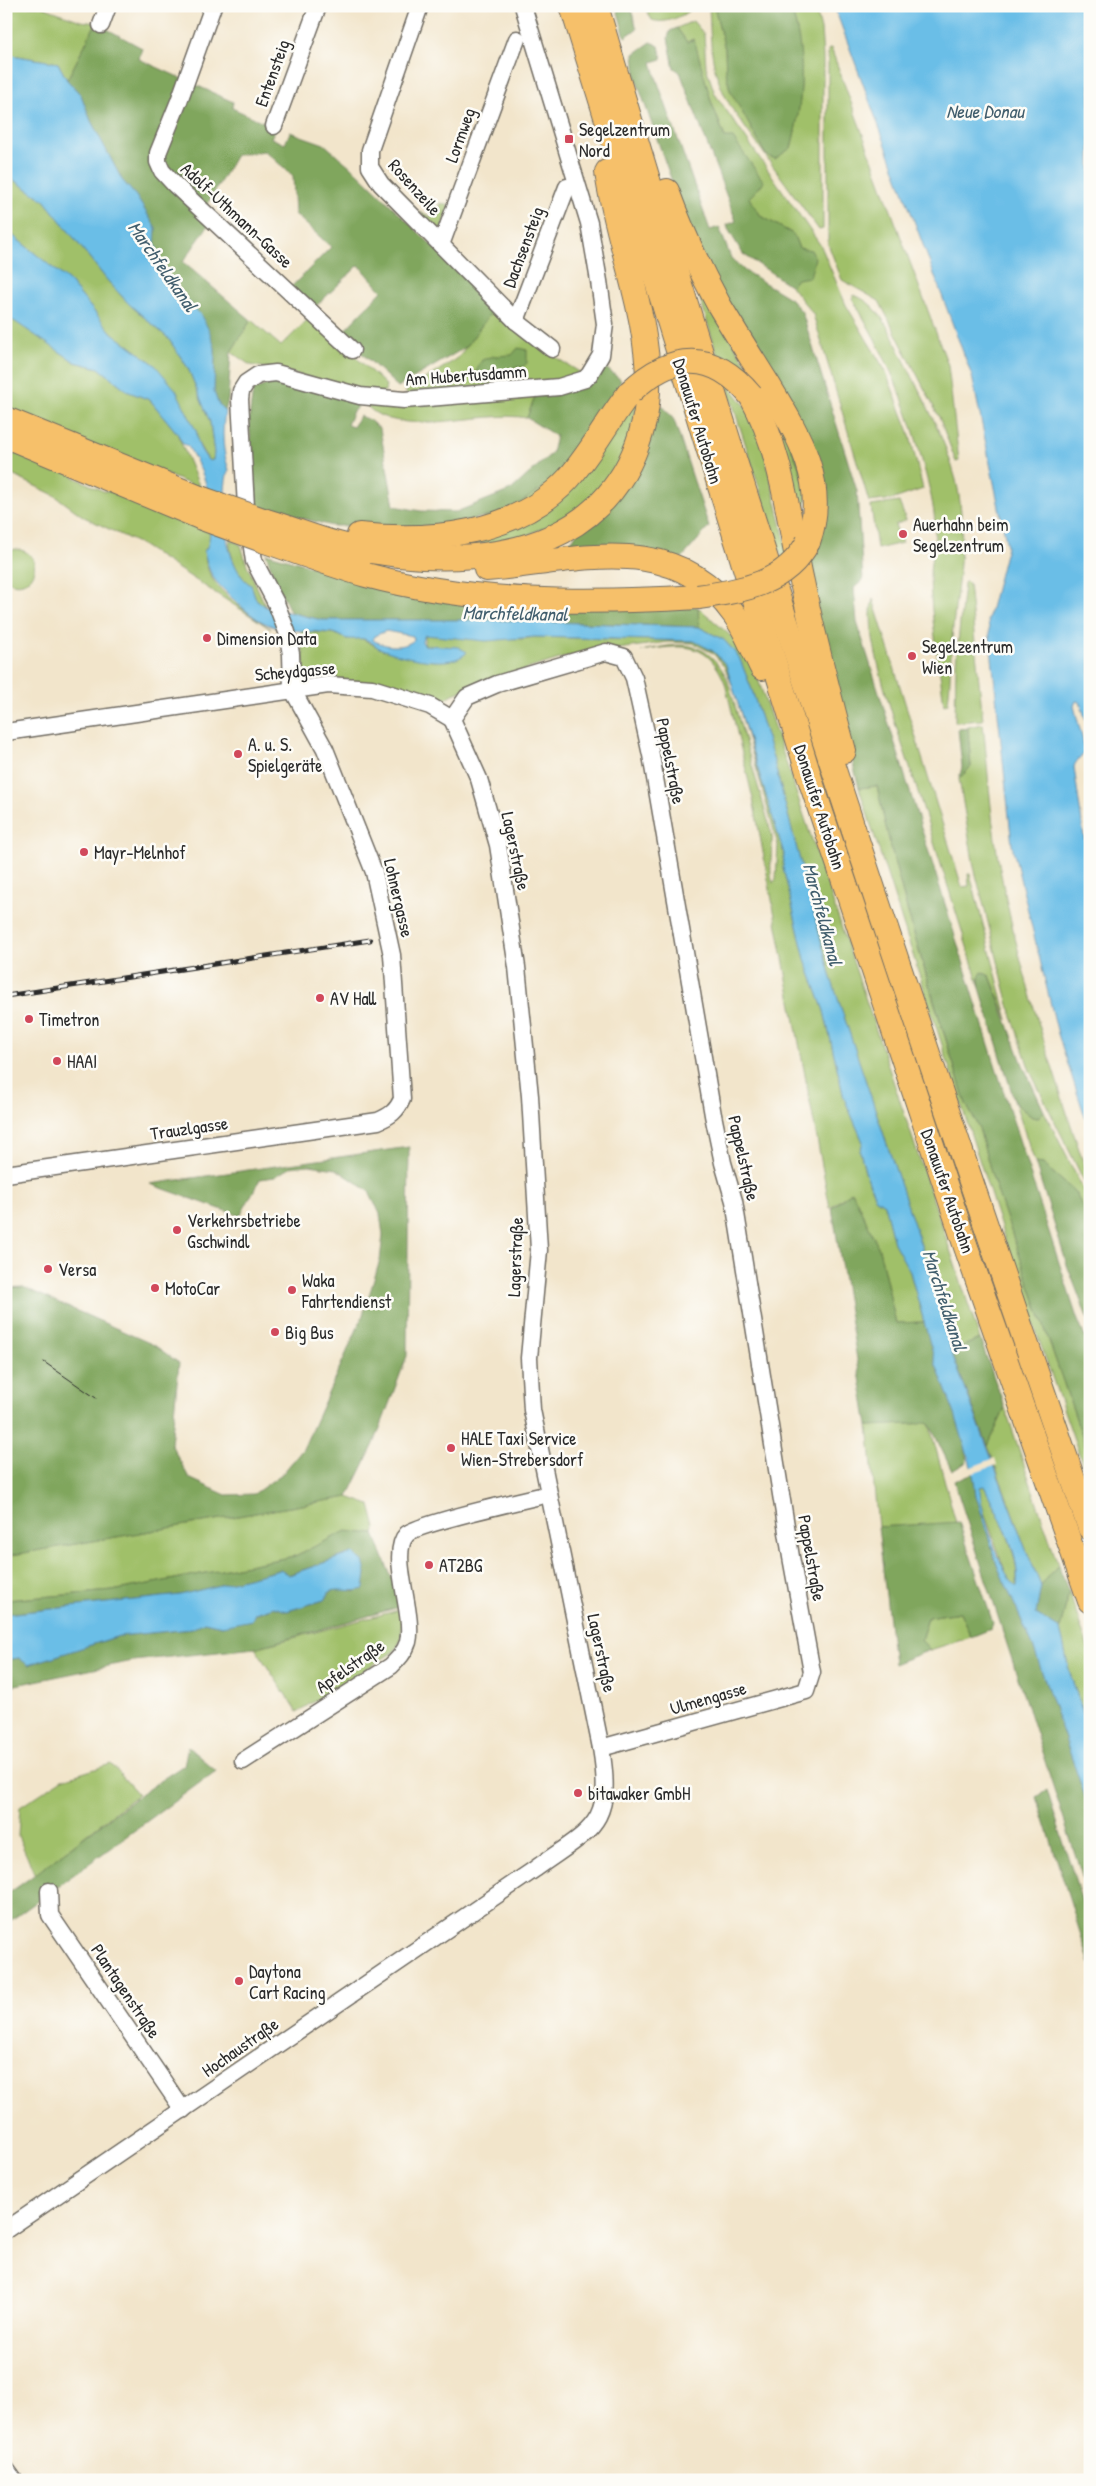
<svg xmlns="http://www.w3.org/2000/svg" width="1096" height="2486" viewBox="0 0 1096 2486" font-family="'Patrick Hand',sans-serif">
  <style>
    .green { fill: #a0c069; stroke: #66764a }
    .forest { fill: #80a65d; stroke: #566844 }
    .water { fill: #6bbee7; stroke: #4b7489; fill-rule: evenodd }
    .pier { fill: #f2e5cb }
    .lines { fill: none; stroke-linecap: round; stroke-linejoin: round }
    .minor-casing { stroke: #716c63; stroke-width: 19 }
    .highway-casing { stroke: #716c63; stroke-width: 26 }
    .minor { stroke: #fff; stroke-width: 16 }
    .highway { stroke: #f6c06b; stroke-width: 24 }
    .tram { stroke: #2b2b2b; stroke-width: 1 }
    .rail-casing { stroke: #2b2b2b; stroke-width: 5 }
    .rail { stroke: #fdfcf7; stroke-width: 3; stroke-dasharray: 9; stroke-linecap: butt }
    .highway-bridge-casing { stroke: #716c63; stroke-width: 26; stroke-linecap: butt }
    .highway-bridge { stroke: #f6c06b; stroke-width: 24 }
    .poi-dot { fill: #d1495b; stroke: #fdfcf7; stroke-width: 2 }
    .labels { text-anchor: middle; dominant-baseline: central; stroke-width: 5; stroke-linejoin: round; paint-order: stroke }
    .street-label { font-size: 18px; fill: #2b2b2b; stroke: #fdfcf7 }
    .poi-label { font-size: 18px; fill: #2b2b2b; stroke: #fdfcf7; text-anchor: start }
    .water-label { font-size: 19px; font-style: italic; fill: #415e6d; stroke: #fdfcf7 }
  </style>
  <rect width="100%" height="100%" fill="#fdfcf7"/>
  <filter id="ink" filterUnits="userSpaceOnUse"><feTurbulence type="fractalNoise" baseFrequency=".02" numOctaves="2"/><feDisplacementMap in="SourceGraphic" scale="10" xChannelSelector="R" yChannelSelector="G"/><feConvolveMatrix kernelMatrix="1 2 1 2 8 2 1 2 1" color-interpolation-filters="sRGB"/></filter>
  <filter id="wash" filterUnits="userSpaceOnUse"><feTurbulence type="fractalNoise" baseFrequency=".0096" numOctaves="4" result="noise"/><feDisplacementMap in="SourceGraphic" scale="20" xChannelSelector="R" yChannelSelector="G"/><feGaussianBlur stdDeviation="1.12" result="paint"/><feColorMatrix in="noise" values="0 0 0 0 0 0 0 0 0 0 0 0 0 0 0 0 0 1.4 0 .05"/><feComposite in="paint" operator="in"/></filter>
  <g filter="url(#wash)">
    <rect width="100%" height="100%" fill="#f2e5cb"/>
    <!-- green -->
    <g class="green">
      <polygon points="6,6 40,6 81,21 96,23 67,80 58,63 6,54"/>
      <path d="M644,6H695C684,16 666,25 652,20Z"/>
      <path d="M709,6H714L725,49L726,72L730,90L766,155L791,148C803,102 806,52 790,6H815L821,29L823,57V229L819,230L734,112C710,73 711,50 709,6Z"/>
      <polygon points="693,21 704,34 706,67 715,94 821,246 846,305 885,370 909,432 923,489 894,499 869,502 813,314 791,286 797,279 799,248 793,234 761,216 749,198 711,101 693,39 687,42 677,28"/>
      <polygon points="831,48 948,365 959,461 956,462 939,417 879,301 842,280 828,244 828,50"/>
      <polygon points="6,175 44,200 107,280 129,304 168,338 188,368 210,422 214,453 213,460 209,461 196,440 197,433 187,414 154,364 112,333 69,281 6,230"/>
      <polygon points="441,203 450,206 442,229 429,225 420,212 432,217 433,213 437,214"/>
      <polygon points="694,280 789,432 808,484 802,538 779,441 719,360"/>
      <path d="M854,295C882,305 892,337 905,362C924,400 945,438 956,480C969,534 956,585 952,639C950,660 951,682 948,703L944,705C939,662 931,620 930,577C930,558 936,543 935,524C934,506 929,486 924,468C908,404 886,356 852,298Z"/>
      <polygon points="495,307 552,355 581,373 573,380 410,396 405,392 458,358"/>
      <polygon points="311,316 386,385 385,391 376,394 288,372 250,365 231,352 251,320 281,346"/>
      <polygon points="6,319 14,320 75,362 99,368 129,392 150,400 177,433 200,488 6,411"/>
      <polygon points="725,380 757,421 789,557 783,562"/>
      <path d="M535,396L527,418C483,409 398,441 366,405L369,402Z"/>
      <polygon points="639,397 627,449 604,487 573,515 516,540 463,546 413,542 460,537"/>
      <path d="M6,445L69,470L74,477L103,491L126,493L209,530L211,542L204,551C206,558 206,567 210,574C220,595 251,615 271,629L140,544L84,517L54,495L6,472Z"/>
      <polygon points="899,502 906,520 895,525 902,543 877,549 871,506"/>
      <path d="M230,539L241,545L247,565L266,607L256,599L251,585C238,578 228,553 230,539Z"/>
      <path d="M15,549C50,552 32,597 6,580V553Z"/>
      <polygon points="966,581 969,584 983,720 955,722 956,663 964,583"/>
      <path d="M873,599L962,887L969,886L968,874H970L1008,1020L990,976L979,977L980,988C959,922 938,855 917,789C904,748 861,635 873,599Z"/>
      <polygon points="698,607 749,652 753,664 980,1339 951,1351 930,1272 831,978 773,758 752,690 739,657 724,640 699,627"/>
      <path d="M301,632L333,633L347,639L361,638L383,650L435,661L466,654L424,645L425,635L522,639L535,637L694,641L713,651L726,665L784,854L783,868L805,959L824,1011L844,1098L863,1142L860,1151L865,1171L875,1198L884,1204L894,1243L909,1269L924,1322L896,1323L879,1249L852,1191L830,1208L753,799L725,683C707,639 681,645 641,651C681,643 704,637 727,678L772,835C773,851 768,869 773,883L776,879L778,845L734,689L724,666L713,653L693,643L668,642L569,656L495,679L453,694L441,702L428,701L316,680L305,672Z"/>
      <path d="M983,724C988,767 990,810 997,852C1016,964 1054,1073 1089,1180L1087,1182L1084,1181L1030,1071L1011,1013L974,867L959,779L971,767L968,727Z"/>
      <path d="M877,786C899,894 933,999 966,1104L979,1128L992,1176L1090,1459V1485L1018,1280L859,788Z"/>
      <polygon points="1015,1103 1032,1117 1038,1118 1044,1111 1090,1203 1090,1222 1075,1192 1043,1164 1035,1163"/>
      <polygon points="1005,1408 1058,1565 1041,1586 1025,1547 988,1446"/>
      <polygon points="929,1423 956,1523 878,1527 868,1426"/>
      <path d="M984,1486C1000,1519 1019,1550 1017,1588L1009,1582L979,1498L980,1487Z"/>
      <polygon points="348,1497 370,1505 376,1528 374,1534 346,1532 295,1556 112,1591 6,1600 6,1556"/>
      <polygon points="1069,1592 1090,1654 1090,1735 1069,1670 1060,1629"/>
      <polygon points="403,1609 401,1640 395,1651 297,1712 255,1648"/>
      <polygon points="960,1612 971,1637 930,1650 921,1640 928,1617"/>
      <polygon points="111,1764 138,1794 35,1875 18,1836 20,1807 63,1779"/>
    </g>
    <!-- forest -->
    <g class="forest">
      <polygon points="616,6 630,6 637,29 625,37"/>
      <path d="M714,6H790C807,52 803,102 791,148L775,159L766,155L730,90L726,72L725,49Z"/>
      <polygon points="96,23 142,48 139,59 233,102 232,108 270,125 275,129 271,138 285,144 290,132 324,144 358,173 495,307 466,347 398,387 341,334 382,291 359,265 315,307 291,287 331,247 295,214 293,176 265,151 236,155 205,208 210,223 183,262 251,320 231,352 228,400 225,412 218,404 214,392 215,348 184,297 171,288 155,243 156,228 136,196 122,180 91,121 81,95 67,80"/>
      <polygon points="677,28 687,42 694,39 711,101 725,138 733,138 764,182 749,198 761,216 793,234 799,248 811,250 815,258 810,277 797,279 791,286 743,254 728,229 727,225 736,221 680,72 674,68 668,38 670,31"/>
      <path d="M651,42L659,46L662,59L652,62L657,80L710,230L719,227L731,258L745,271L791,299L802,312L857,491L863,580L854,588L857,622L1005,1096L1077,1318L1090,1349V1459L992,1176L979,1128L966,1104C934,999 899,894 877,786L859,788L804,565L823,523L737,323L688,227L636,79L634,54Z"/>
      <path d="M518,348L527,350V363L523,367H514L509,378L501,387H496L491,380L489,383H482C473,376 476,369 482,360L494,356L512,355Z"/>
      <path d="M602,365L621,380L614,399L554,481L504,513L439,526H332L256,506L249,420L253,390L279,380L350,399L358,407L353,411L347,425L353,427L360,416L368,419L380,429L394,506L421,511L456,512L511,490L552,453L556,436L527,418L535,396C568,392 581,394 602,365Z"/>
      <polygon points="662,405 674,420 709,527 682,558 583,551 579,545 569,546 568,542 574,539 574,537 657,406"/>
      <polygon points="266,553 365,582 698,607 699,627 489,620 322,620 291,613 274,578"/>
      <polygon points="968,728 971,767 959,779 962,767 958,729"/>
      <polygon points="982,972 990,976 1023,1065 1044,1111 1038,1118 1032,1117 1015,1103 980,988 979,977"/>
      <polygon points="409,1147 407,1356 374,1444 348,1497 6,1556 6,1288 23,1287 154,1345 179,1363 171,1444 189,1478 226,1495 254,1494 283,1473 303,1449 362,1318 380,1260 383,1235 380,1214 369,1191 336,1169 309,1165 290,1167 275,1177 260,1179 240,1216 150,1184"/>
      <polygon points="1035,1163 1043,1164 1075,1192 1090,1222 1090,1325 1067,1265"/>
      <polygon points="852,1191 879,1249 896,1323 924,1322 936,1365 955,1414 965,1446 967,1462 952,1471 929,1423 868,1426 832,1208"/>
      <polygon points="980,1339 1005,1408 988,1446 951,1351"/>
      <polygon points="973,1473 976,1495 997,1565 1033,1646 1090,1811 1090,1900 954,1481"/>
      <polygon points="959,1522 993,1623 991,1629 971,1637 960,1612 928,1617 921,1640 930,1650 894,1664 878,1527"/>
      <polygon points="346,1531 374,1534 403,1606 255,1648 133,1661 6,1687 6,1660 19,1658 28,1665 119,1636 192,1629 204,1622 222,1626 274,1607 287,1611 324,1600 330,1591 342,1588 355,1592 352,1553 288,1575 280,1570 181,1595 6,1614 6,1600 112,1591 295,1556"/>
      <polygon points="1058,1565 1069,1592 1060,1629 1036,1614 1041,1586"/>
      <path d="M188,1747L216,1771L6,1924V1895C67,1853 122,1804 184,1765Z"/>
      <polygon points="1047,1790 1090,1927 1090,1964 1037,1797"/>
    </g>
    <!-- water -->
    <g class="water">
      <path d="M834,6H1090V733L1080,702L1076,701L1074,706L1085,749C1083,758 1076,759 1074,767L1090,879V1132L1058,1034L1012,845L988,620L1007,546L972,376Z"/>
      <path d="M6,54L58,63L67,80L81,95L91,121L122,180L136,196L156,228L155,243L170,288L184,297L200,314L209,330L215,348L214,392L218,403L225,412C222,432 222,450 229,470C222,481 225,534 229,548C232,560 240,579 251,585L256,599L266,607L322,620H489L699,627L724,640L739,657L752,690L773,758L831,978L930,1272L951,1351L1025,1547L1041,1586L1036,1614L1060,1629L1069,1670L1090,1735V1811L1033,1646L997,1565L976,1495L973,1473L955,1414L936,1365L910,1272L894,1243L884,1204L875,1198L865,1171L860,1151L863,1142L844,1098L824,1011L805,959L783,868L784,854L726,665L713,651L694,641L535,637L486,641L425,635L422,641L424,645L458,647L467,652C453,670 402,657 384,650C376,648 372,641 364,639C359,638 354,640 349,639C343,639 338,634 332,633C281,628 272,636 232,598C213,579 210,577 204,551C215,543 209,491 204,478C200,467 194,457 188,446L183,444L177,433L150,400L129,392L99,368L75,362L14,321L6,319V230L69,281L112,333L154,364L176,390L197,433C196,443 202,453 209,461L213,460L214,453L210,422L188,368L168,338L129,304L107,280L44,200L6,175ZM386,631L413,636L414,640C403,649 385,647 373,640L374,636ZM984,1486C1000,1519 1020,1550 1017,1587C1001,1576 979,1507 980,1487Z"/>
      <path d="M352,1553L363,1561L366,1573L364,1589C352,1593 343,1588 330,1591L324,1600L287,1611L274,1607L255,1613L252,1620L222,1626L204,1622L192,1629L119,1636L28,1665L19,1658L6,1660V1614L180,1595L280,1570L289,1575Z"/>
    </g>
    <!-- pier -->
    <polygon class="pier" points="995,1458 997,1465 971,1474 969,1468"/>
  </g>
  <g filter="url(#ink)">
    <g class="lines">
      <defs>
        <g id="minor">
          <polyline points="213,6 179,101 158,153 158,162 162,171 175,185 352,350"/>
          <polyline points="420,6 370,150 370,167 381,184 516,321 552,349"/>
          <polyline points="101,25 108,6"/>
          <polyline points="274,126 318,6"/>
          <polyline points="441,245 517,39"/>
          <polyline points="516,321 567,187"/>
          <polyline points="452,719 467,697 497,684 606,652 624,657 634,678 651,755 713,1115 723,1163 734,1201 791,1557 812,1672 806,1691 601,1748"/>
          <polyline points="6,732 328,685 372,688 430,706 452,719"/>
          <path d="M6,1174L378,1121C390,1116 397,1111 402,1099L392,955L374,872L325,749L292,689L291,654L287,632L276,603L254,561L246,507L240,399L241,391L246,383L258,375L276,373L360,396L404,400L559,387L585,379L589,375L601,355L605,324L599,281L589,223L523,6"/>
          <path d="M243,1761L391,1666C398,1659 405,1652 408,1642C415,1613 388,1553 407,1534C417,1524 527,1499 549,1494"/>
          <polyline points="49,1891 50,1915 183,2110"/>
          <path d="M6,2230L535,1869C592,1828 614,1826 601,1748L532,1410L529,1358L539,1250L530,1096L517,967L498,845L479,779L452,719"/>
          <polyline points="6,2469 14,2480"/>
        </g>
        <g id="highway">
          <polyline points="572,6 812,785 966,1247 1090,1601"/>
          <path d="M596,6C747,518 915,1024 1090,1528"/>
          <path d="M667,191C681,230 699,268 719,305C735,332 752,359 769,386C798,434 829,484 808,542"/>
          <path d="M751,396C783,453 788,520 802,582C814,639 829,695 844,751"/>
          <polyline points="6,419 200,498"/>
          <polyline points="6,436 202,518"/>
          <path d="M263,520C291,528 318,540 346,546C440,567 568,567 624,473C638,449 647,419 648,391C650,315 617,245 607,172"/>
          <path d="M359,535C431,542 516,535 568,479C592,452 608,420 630,392"/>
          <path d="M265,541C298,552 331,565 366,575C474,604 586,604 698,597"/>
          <polyline points="313,557 358,563"/>
          <path d="M486,569C574,562 673,528 734,614C746,630 753,650 762,668"/>
        </g>
      </defs>
      <!-- minor casing -->
      <use href="#minor" class="minor-casing"/>
      <!-- highway casing -->
      <use href="#highway" class="highway-casing"/>
      <!-- minor -->
      <use href="#minor" class="minor"/>
      <!-- highway -->
      <use href="#highway" class="highway"/>
      <!-- tram -->
      <polyline class="tram" points="44,1362 96,1398"/>
      <defs>
        <polyline id="rail" points="6,996 370,940"/>
      </defs>
      <!-- rail casing -->
      <use href="#rail" class="rail-casing"/>
      <!-- rail -->
      <use href="#rail" class="rail"/>
      <defs>
        <g id="highway-bridge">
          <path d="M630,392C672,352 713,350 751,396"/>
          <polyline points="200,498 263,520"/>
          <polyline points="202,518 265,541"/>
          <path d="M698,597C741,591 786,584 808,542"/>
        </g>
      </defs>
      <!-- highway-bridge casing -->
      <use href="#highway-bridge" class="highway-bridge-casing"/>
      <!-- highway-bridge -->
      <use href="#highway-bridge" class="highway-bridge"/>
    </g>
  </g>
  <!-- markers -->
  <g class="poi-dot">
    <rect x="564" y="134" width="10" height="10" rx="2.5"/>
    <circle cx="903" cy="534" r="5"/>
    <circle cx="207" cy="638" r="5"/>
    <circle cx="912" cy="656" r="5"/>
    <circle cx="238" cy="754" r="5"/>
    <circle cx="84" cy="852" r="5"/>
    <circle cx="320" cy="998" r="5"/>
    <circle cx="29" cy="1019" r="5"/>
    <circle cx="57" cy="1061" r="5"/>
    <circle cx="177" cy="1230" r="5"/>
    <circle cx="48" cy="1269" r="5"/>
    <circle cx="155" cy="1288" r="5"/>
    <circle cx="292" cy="1290" r="5"/>
    <circle cx="275" cy="1332" r="5"/>
    <circle cx="451" cy="1448" r="5"/>
    <circle cx="429" cy="1565" r="5"/>
    <circle cx="578" cy="1793" r="5"/>
    <circle cx="239" cy="1981" r="5"/>
  </g>
  <g class="labels">
    <!-- street labels -->
    <g class="street-label">
      <text transform="translate(272 73) rotate(-70)">Entensteig</text>
      <text transform="translate(460 135) rotate(-70)">Lormweg</text>
      <text transform="translate(415 187) rotate(48)">Rosenzeile</text>
      <text transform="translate(237 215) rotate(43)">Adolf-Uthmann-Gasse</text>
      <text transform="translate(523 247) rotate(-69)">Dachsensteig</text>
      <text transform="translate(466 375) rotate(-4)">Am Hubertusdamm</text>
      <text transform="translate(698 421) rotate(73)">Donauufer Autobahn</text>
      <text transform="translate(295 671) rotate(-5)">Scheydgasse</text>
      <text transform="translate(671 761) rotate(79)">Pappelstraße</text>
      <text transform="translate(820 807) rotate(72)">Donauufer Autobahn</text>
      <text transform="translate(516 851) rotate(78)">Lagerstraße</text>
      <text transform="translate(399 898) rotate(77)">Lohnergasse</text>
      <text transform="translate(189 1128) rotate(-8)">Trauzlgasse</text>
      <text transform="translate(744 1158) rotate(77)">Pappelstraße</text>
      <text transform="translate(948 1191) rotate(71)">Donauufer Autobahn</text>
      <text transform="translate(515 1257) rotate(-88)">Lagerstraße</text>
      <text transform="translate(812 1558) rotate(80)">Pappelstraße</text>
      <text transform="translate(602 1653) rotate(78)">Lagerstraße</text>
      <text transform="translate(350 1666) rotate(-35)">Apfelstraße</text>
      <text transform="translate(708 1698) rotate(-16)">Ulmengasse</text>
      <text transform="translate(126 1991) rotate(56)">Plantagenstraße</text>
      <text transform="translate(240 2047) rotate(-35)">Hochaustraße</text>
    </g>
    <!-- poi labels -->
    <g class="poi-label">
      <text x="579" y="129">Segelzentrum<tspan x="579" dy="21">Nord</tspan></text>
      <text x="913" y="524">Auerhahn beim<tspan x="913" dy="21">Segelzentrum</tspan></text>
      <text x="217" y="638">Dimension Data</text>
      <text x="922" y="646">Segelzentrum<tspan x="922" dy="21">Wien</tspan></text>
      <text x="248" y="744">A. u. S.<tspan x="248" dy="21">Spielgeräte</tspan></text>
      <text x="94" y="852">Mayr-Melnhof</text>
      <text x="330" y="998">AV Hall</text>
      <text x="39" y="1019">Timetron</text>
      <text x="67" y="1061">HAAI</text>
      <text x="187" y="1220">Verkehrsbetriebe<tspan x="187" dy="21">Gschwindl</tspan></text>
      <text x="58" y="1269">Versa</text>
      <text x="302" y="1280">Waka<tspan x="302" dy="21">Fahrtendienst</tspan></text>
      <text x="165" y="1288">MotoCar</text>
      <text x="285" y="1332">Big Bus</text>
      <text x="461" y="1438">HALE Taxi Service<tspan x="461" dy="21">Wien-Strebersdorf</tspan></text>
      <text x="439" y="1565">AT2BG</text>
      <text x="588" y="1793">bitawaker GmbH</text>
      <text x="249" y="1971">Daytona<tspan x="249" dy="21">Cart Racing</tspan></text>
    </g>
    <!-- water labels -->
    <g class="water-label">
      <text x="985" y="111">Neue Donau</text>
      <text transform="translate(163 266) rotate(55)">Marchfeldkanal</text>
      <text transform="translate(515 613) rotate(1)">Marchfeldkanal</text>
      <text transform="translate(823 914) rotate(75)">Marchfeldkanal</text>
      <text transform="translate(945 1300) rotate(72)">Marchfeldkanal</text>
    </g>
  </g>
  <!-- margin -->
  <rect width="1096" height="2486" fill="none" stroke="#fdfcf7" stroke-width="25"/>
</svg>
